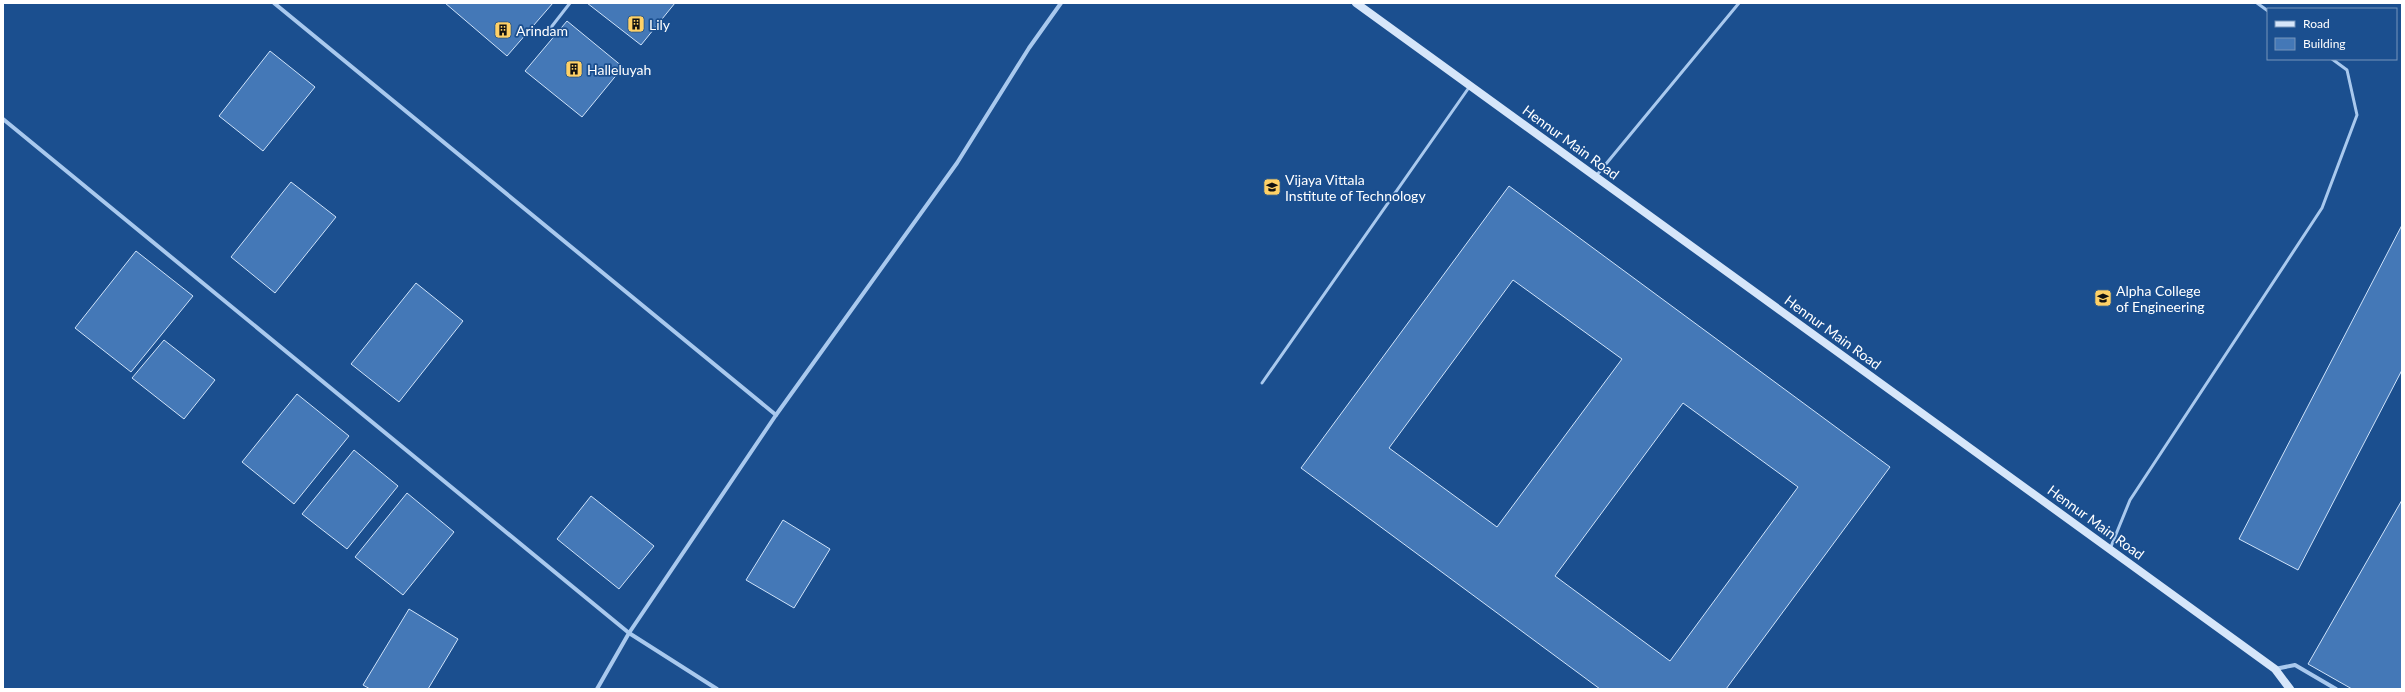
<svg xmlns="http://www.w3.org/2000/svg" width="2405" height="692" viewBox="0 0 2405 692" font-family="Lato,sans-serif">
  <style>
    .building { fill: #4478b7; stroke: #cfe3fa; fill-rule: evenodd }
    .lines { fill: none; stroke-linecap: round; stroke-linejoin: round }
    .lane { stroke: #a9c9ee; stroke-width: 3 }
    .street { stroke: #a9c9ee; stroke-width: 4 }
    .secondary { stroke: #d6e6fa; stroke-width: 8 }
    .labels { text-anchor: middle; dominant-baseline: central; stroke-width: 3.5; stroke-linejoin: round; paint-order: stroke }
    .poi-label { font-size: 14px; fill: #fff; stroke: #1b4f8f; text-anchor: start }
    .street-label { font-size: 14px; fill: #fff; stroke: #1b4f8f }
  </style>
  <rect width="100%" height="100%" fill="#1b4f8f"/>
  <!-- building -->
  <g class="building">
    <polygon points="445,3 553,3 507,56"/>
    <polygon points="587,3 675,3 641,45"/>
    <polygon points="567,21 623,67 582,117 525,71"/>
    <polygon points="270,51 315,87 263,151 219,116"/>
    <polygon points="291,182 336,217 275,293 231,257"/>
    <path d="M1509,186L1890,467L1726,689H1600L1301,468ZM1513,280L1622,359L1497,527L1389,448ZM1683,403L1798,487L1670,661L1555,576Z"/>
    <polygon points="2402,225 2402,370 2298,570 2239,539"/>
    <polygon points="136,251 193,296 131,372 75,328"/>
    <polygon points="416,283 463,321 399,402 351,364"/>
    <polygon points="164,340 215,380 184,419 132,378"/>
    <polygon points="297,394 349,436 294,504 242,462"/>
    <polygon points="354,450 398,486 347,549 302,514"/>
    <polygon points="407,493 454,532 403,595 355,557"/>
    <polygon points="591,496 654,546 619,589 557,539"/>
    <polygon points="2402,500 2402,689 2352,689 2308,664"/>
    <polygon points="783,520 830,549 794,608 746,580"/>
    <polygon points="409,609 458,639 428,689 370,689 363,685"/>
  </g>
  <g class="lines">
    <!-- lane -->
    <g class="lane">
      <polyline points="2257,3 2268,11"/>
      <polyline points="549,30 570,3"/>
      <polyline points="1596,176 1739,3"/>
      <polyline points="1262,383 1470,86"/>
      <polyline points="2110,549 2130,500 2322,208 2357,115 2347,70 2332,59"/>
    </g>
    <!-- street -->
    <g class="street">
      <polyline points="274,3 776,415"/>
      <polyline points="3,119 629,633 717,689"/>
      <polyline points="2275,669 2295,665 2336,689"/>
      <polyline points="597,689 629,633 776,415 957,163 1029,48 1061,3"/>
    </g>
    <!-- secondary -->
    <polyline class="secondary" points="1356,3 2275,669 2290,689"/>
  </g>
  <!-- icons -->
  <defs>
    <symbol id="building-square" viewBox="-11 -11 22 22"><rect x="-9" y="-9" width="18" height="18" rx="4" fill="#ffd166" stroke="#1b4f8f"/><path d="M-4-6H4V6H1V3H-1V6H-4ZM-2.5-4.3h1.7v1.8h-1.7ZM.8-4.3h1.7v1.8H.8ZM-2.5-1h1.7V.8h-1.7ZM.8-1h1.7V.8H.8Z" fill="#111"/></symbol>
    <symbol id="university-square" viewBox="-11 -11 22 22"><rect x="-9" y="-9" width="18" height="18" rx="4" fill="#ffd166" stroke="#1b4f8f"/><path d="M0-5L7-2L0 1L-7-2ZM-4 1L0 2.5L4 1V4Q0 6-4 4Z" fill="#111"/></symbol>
  </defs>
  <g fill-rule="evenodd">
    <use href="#building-square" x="626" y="14" width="20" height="20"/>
    <use href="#building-square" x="493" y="20" width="20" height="20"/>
    <use href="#building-square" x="564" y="59" width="20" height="20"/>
    <use href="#university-square" x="1262" y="177" width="20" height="20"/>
    <use href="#university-square" x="2093" y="288" width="20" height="20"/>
  </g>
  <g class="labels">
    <!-- poi labels -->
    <g class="poi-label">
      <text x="649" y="24">Lily</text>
      <text x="516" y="30">Arindam</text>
      <text x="587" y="69">Halleluyah</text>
      <text x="1285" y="179">Vijaya Vittala<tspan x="1285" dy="16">Institute of Technology</tspan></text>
      <text x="2116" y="290">Alpha College<tspan x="2116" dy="16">of Engineering</tspan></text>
    </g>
    <!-- street labels -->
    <g class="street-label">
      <text transform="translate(1571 142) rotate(36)">Hennur Main Road</text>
      <text transform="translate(1833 332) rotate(36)">Hennur Main Road</text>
      <text transform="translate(2096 522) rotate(36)">Hennur Main Road</text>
    </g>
  </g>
  <!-- border -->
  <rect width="2405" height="692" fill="none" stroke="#ffffff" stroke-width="8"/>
  <!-- legend -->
  <rect x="2267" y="8" width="130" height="52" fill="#1b4f8f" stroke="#7695bc"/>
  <rect x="2275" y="21" width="20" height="6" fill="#d6e6fa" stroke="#7695bc"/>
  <text x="2303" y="28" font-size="12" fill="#ffffff">Road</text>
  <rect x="2275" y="38" width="20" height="12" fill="#4478b7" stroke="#7695bc"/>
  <text x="2303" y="48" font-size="12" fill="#ffffff">Building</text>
</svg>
